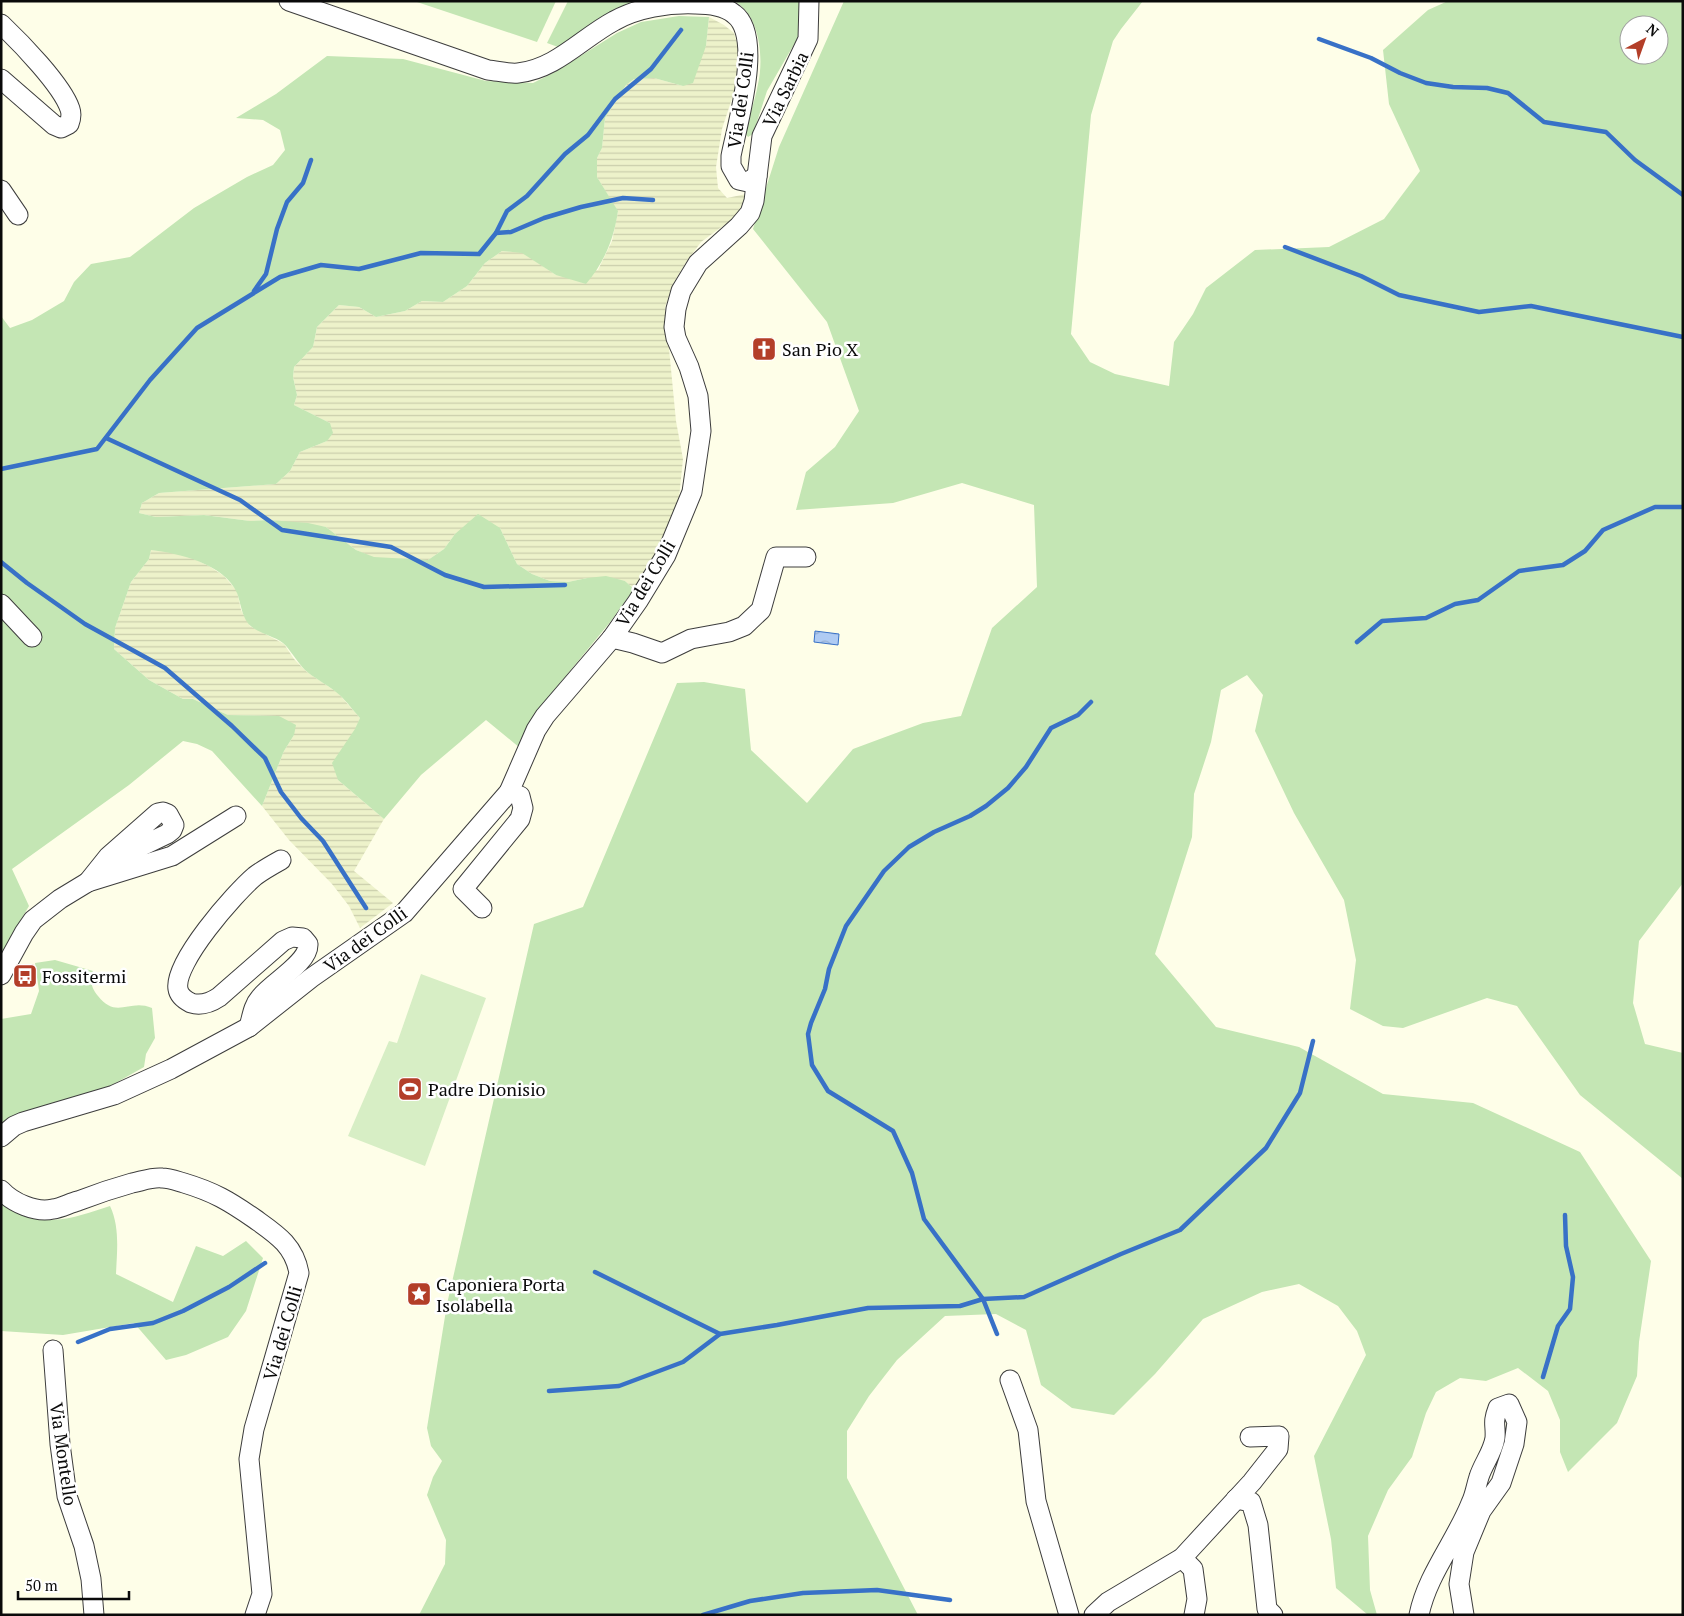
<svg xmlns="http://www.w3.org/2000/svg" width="1684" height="1616" viewBox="0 0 1684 1616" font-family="'PT Serif',serif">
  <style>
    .farmland { fill: url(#farmland-rules) }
    .grass { fill: #c4e6b4; fill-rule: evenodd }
    .pitch { fill: #d7eec5 }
    .water { fill: url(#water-waves); stroke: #3871c7 }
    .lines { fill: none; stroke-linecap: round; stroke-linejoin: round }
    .stream { stroke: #3871c7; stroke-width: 4.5 }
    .minor-casing { stroke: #3d3d3d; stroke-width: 21 }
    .minor { stroke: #fff; stroke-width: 19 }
    .labels { text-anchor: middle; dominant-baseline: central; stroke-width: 5; stroke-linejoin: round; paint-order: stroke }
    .street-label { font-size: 18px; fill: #0a0a0a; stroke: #fff }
    .poi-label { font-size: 18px; fill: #0a0a0a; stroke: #fff; text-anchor: start }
  </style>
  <defs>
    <pattern id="farmland-rules" width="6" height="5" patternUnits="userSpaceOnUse" patternTransform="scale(1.25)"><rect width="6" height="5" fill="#edf2ca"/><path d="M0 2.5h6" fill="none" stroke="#caceac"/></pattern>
    <pattern id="water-waves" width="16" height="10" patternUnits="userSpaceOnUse" patternTransform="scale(1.25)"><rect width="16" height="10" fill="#afcbf3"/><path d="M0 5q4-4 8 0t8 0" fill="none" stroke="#95adcf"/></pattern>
  </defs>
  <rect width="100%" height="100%" fill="#fefee8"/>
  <!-- farmland -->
  <g class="farmland">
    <polygon points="709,17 724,25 734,33 740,53 735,89 722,129 716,167 718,188 727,198 746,194 746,203 731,220 701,242 686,262 674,282 665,307 676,421 683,459 679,498 671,523 659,548 634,589 625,581 587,578 568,582 550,581 532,574 517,564 500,528 455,534 444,549 428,560 374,558 356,550 326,527 269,520 250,521 204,515 156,517 139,513 142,503 159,493 276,484 290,471 300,452 327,441 330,423 294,405 297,395 293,377 294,367 313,347 317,327 339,305 359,307 376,317 405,311 422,301 443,302 467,286 485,263 502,251 522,252 556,275 598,270 612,241 618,212 597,177 597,158 602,148 605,118 626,85 634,79 654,78 683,86 706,46"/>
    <polygon points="151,550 174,552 192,558 209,566 224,576 237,591 241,610 250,626 284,644 294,659 307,672 338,693 360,718 338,780 384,819 354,871 393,903 360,928 349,906 332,884 289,840 262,806 284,751 294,735 278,716 228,715 193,699 183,699 149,680 114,649 115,628 131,582 149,559"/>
  </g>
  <!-- grass -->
  <g class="grass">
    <polygon points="414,1 556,1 537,42"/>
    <polygon points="568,1 639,1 610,12 558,47 547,43"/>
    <path d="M734,1H799L800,34L767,91L753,134L748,137L744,132C749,117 755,101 758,84C764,59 760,14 734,1Z"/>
    <path d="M844,1H1143L1121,29L1113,41L1091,115L1071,334L1090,362L1115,374L1169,386L1174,342L1193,314L1206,288L1255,250L1329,247L1384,219L1420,171L1389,104L1383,50L1428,10L1448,1H1683V883L1639,941L1633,1003L1645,1044L1683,1053V1179L1580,1095L1517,1006L1487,998L1403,1028L1383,1026L1350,1009L1356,960L1344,900L1294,813L1255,731L1263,695L1247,675L1221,690L1211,742L1194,794L1192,837L1155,954L1216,1027L1299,1047L1383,1094L1473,1103L1580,1152L1651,1261L1639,1342L1637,1376L1617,1423L1568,1472L1560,1452V1420L1548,1391L1518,1368L1486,1381L1460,1378L1436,1392L1426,1413L1412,1457L1388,1490L1368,1536L1370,1590L1377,1615H1368L1336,1588L1331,1539L1314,1456L1366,1355L1357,1331L1338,1306L1299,1284L1262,1292L1203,1319L1155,1374L1114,1415L1072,1408L1041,1385L1026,1330L996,1314L945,1316L897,1360L869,1396L847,1431V1478L918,1615H419L445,1564L446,1540L427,1495L433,1477L442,1461L431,1446L427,1428L447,1304L534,924L583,907L677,683L704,682L745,689L751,750L807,803L853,749L923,723L961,716L992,628L1037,587L1034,505L962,483L893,503L796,510L806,472L835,447L859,411L827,322L753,229L779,147ZM1629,25H1659V55H1629Z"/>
    <path d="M679,16L709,17L706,46L693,83L683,86L654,78L634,79L626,85L605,118L602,148L597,158V177L618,211C614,239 604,263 586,284L556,275L522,253L502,251L485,263L467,286L443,302L422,301L405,311L376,317L359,307L339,305L317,327L313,347L294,367L293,377L297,395L294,405L330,423L333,433L327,441L300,452L290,471L276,484L159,493L142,503L139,513L156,517L204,515L250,521L269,520L308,523L326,527L356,550L374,557L428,560L444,549L455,534L478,514L500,528L517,564L532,574L550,581L568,582L587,578L606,576L625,581L634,589L611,621L555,689L538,715L520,748L486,720L421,775L384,819L338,780L332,763L355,729L360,718C352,709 345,699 336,692C326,684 314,678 305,670C298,663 289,648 283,643C274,636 261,634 252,627C242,620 241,603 237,593C225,564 178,553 151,550L149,559L131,582L115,628L114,649L149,680L183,699H193L228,715L279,716L296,725L294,735L284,751L262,806L212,751L197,744L183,741L129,785L12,869L29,906L16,928L1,957V316L10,328L32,320L64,301L74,282L91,264L130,257L194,208L247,177L273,165L285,150L280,130L263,120L236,118L276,94L327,56L403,59L486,81L533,83L555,72L617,33L641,22Z"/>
    <path d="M55,960L93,971C90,982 91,987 98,996C117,1020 129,998 152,1008L155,1038L146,1054L144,1067L112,1085L52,1105L1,1130V1019L31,1014L39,991L35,963Z"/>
    <path d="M1,1198C12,1204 24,1214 36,1217C61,1225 86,1213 110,1206C120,1227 117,1251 116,1274L173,1302L196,1246L223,1256L246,1241L263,1258L246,1311L228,1337L186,1355L166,1360L134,1323L63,1335L1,1331Z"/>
  </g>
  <!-- pitch -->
  <polygon class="pitch" points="421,974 486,998 425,1166 348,1136 389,1041 397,1043"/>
  <!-- water -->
  <polygon class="water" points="815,631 839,634 838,645 814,642"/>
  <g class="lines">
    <!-- stream -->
    <g class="stream">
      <polyline points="1319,39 1371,58 1400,73 1426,83 1453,87 1487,88 1508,93 1544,122 1606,132 1635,160 1683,195"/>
      <polyline points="496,233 511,232 544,218 581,207 623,198 653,200"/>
      <polyline points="1285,247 1361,276 1399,295 1479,312 1531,306 1683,337"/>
      <polyline points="254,291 266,274 277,229 287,202 303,183 311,160"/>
      <polyline points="106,438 240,500 282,530 391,547 445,575 484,587 565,585"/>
      <polyline points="1,469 97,449 150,380 197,328 280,277 321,265 359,269 421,253 479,254 496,233 507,211 527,196 565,154 588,135 615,99 651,69 681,30"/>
      <polyline points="1,562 27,583 85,624 165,668 232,726 265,758 281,792 301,818 323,841 366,908"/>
      <polyline points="1357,642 1382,621 1426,618 1455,604 1478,600 1519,571 1563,565 1585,551 1603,530 1655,507 1683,507"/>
      <polyline points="595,1272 720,1334"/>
      <polyline points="997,1334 983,1299 924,1219 912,1173 893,1131 828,1091 812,1065 808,1034 811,1023 825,989 829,969 846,926 884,871 909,847 934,832 970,816 986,806 1008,788 1026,767 1051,728 1078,715 1091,702"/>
      <polyline points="78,1342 110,1329 153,1323 183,1311 229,1287 265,1263"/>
      <polyline points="1543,1377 1558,1326 1570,1309 1573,1277 1566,1246 1565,1215"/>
      <polyline points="549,1391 619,1386 683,1362 720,1334 777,1325 868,1308 960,1306 983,1299 1024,1297 1121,1254 1180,1230 1266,1148 1300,1093 1313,1041"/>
      <polyline points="703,1615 750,1601 803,1593 877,1590 950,1600"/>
    </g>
    <defs>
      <g id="minor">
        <path d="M289,1L488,70C498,71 509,74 518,73C556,69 582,38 614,21C637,8 668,3 695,4C708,4 723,5 734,14C764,36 737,125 731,156V166L739,180L748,182L757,176"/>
        <path d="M1,24C20,42 62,85 70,109C72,115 71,119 69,124L61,128L54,125L1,79"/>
        <polyline points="1,190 18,215"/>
        <polyline points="1,604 32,637"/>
        <polyline points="612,638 633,643 662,653 691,639 729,632 744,626 761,610 776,557 806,557"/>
        <polygon points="163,812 168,814 174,825 172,830 167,834 142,846 88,882 108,857 158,813"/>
        <polyline points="482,908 463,889 520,819 523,808 520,796 509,792"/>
        <polyline points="1,975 24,933 33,920 60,899 88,882 172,856 236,816"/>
        <path d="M249,1027C252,1017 253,1006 260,998C271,983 309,963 308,944L303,938L292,937L283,941L219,997C210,1003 201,1006 191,1003C185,1000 179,996 178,989C173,963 235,893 255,876C263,870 272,865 281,860"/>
        <polyline points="1,1137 14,1126 23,1122 114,1095 171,1069 249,1027 311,978 404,913 509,792 536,730 545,716 612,638 638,601 666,555 692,492 701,431 698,396 689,367 676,338 674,327 676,309 681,291 698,263 739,226 750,213 754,201 762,136 808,39 809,1"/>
        <path d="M1,1190C13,1203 36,1213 53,1209C61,1208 70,1203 78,1201C96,1194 114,1188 132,1183C142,1181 152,1177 162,1178C169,1178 177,1181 184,1183C214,1192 229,1201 255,1219C276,1234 294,1245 299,1273L254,1429L249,1459L262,1594L255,1615"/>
        <polyline points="53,1350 60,1444 67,1496 84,1546 91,1579 94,1615"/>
        <polyline points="1010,1380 1028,1430 1036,1501 1069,1615"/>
        <polyline points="1236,1499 1251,1502 1258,1525 1267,1609 1273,1615"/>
        <polyline points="1182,1558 1193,1569 1197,1599 1194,1615"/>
        <polyline points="1094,1615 1108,1602 1182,1558 1252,1482 1278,1449 1279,1436 1250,1437"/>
        <path d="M1419,1615C1427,1575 1456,1541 1471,1503C1475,1495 1476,1486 1479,1477C1483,1464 1493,1452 1495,1438C1496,1424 1492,1424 1498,1408L1509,1404L1517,1422L1514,1444L1501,1483L1481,1511L1464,1552L1459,1584L1464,1615"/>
      </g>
    </defs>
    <!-- minor casing -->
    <use href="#minor" class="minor-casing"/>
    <!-- minor -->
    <use href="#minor" class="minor"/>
  </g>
  <!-- icons -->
  <defs>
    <symbol id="church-square" viewBox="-11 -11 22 22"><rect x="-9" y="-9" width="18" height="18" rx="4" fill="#b33e28" stroke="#fff"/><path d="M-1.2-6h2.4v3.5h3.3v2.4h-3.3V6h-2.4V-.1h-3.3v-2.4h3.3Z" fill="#fff"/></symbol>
    <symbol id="bus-square" viewBox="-11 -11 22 22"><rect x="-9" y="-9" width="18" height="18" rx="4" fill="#b33e28" stroke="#fff"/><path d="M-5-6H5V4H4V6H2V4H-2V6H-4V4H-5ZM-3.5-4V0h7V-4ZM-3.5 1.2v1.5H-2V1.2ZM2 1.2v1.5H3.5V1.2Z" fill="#fff"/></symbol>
    <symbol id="stadium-square" viewBox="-11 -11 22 22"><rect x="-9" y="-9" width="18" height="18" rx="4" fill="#b33e28" stroke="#fff"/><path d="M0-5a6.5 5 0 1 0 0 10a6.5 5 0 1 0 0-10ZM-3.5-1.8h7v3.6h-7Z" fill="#fff"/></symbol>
    <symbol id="sight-square" viewBox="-11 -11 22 22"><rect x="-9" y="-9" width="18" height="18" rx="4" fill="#b33e28" stroke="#fff"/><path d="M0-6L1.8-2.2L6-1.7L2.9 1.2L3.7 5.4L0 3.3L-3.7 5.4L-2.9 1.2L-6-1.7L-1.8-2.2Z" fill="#fff"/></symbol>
  </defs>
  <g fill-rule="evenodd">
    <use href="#church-square" x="750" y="335" width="28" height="28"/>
    <use href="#bus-square" x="11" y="962" width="28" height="28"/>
    <use href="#stadium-square" x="396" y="1075" width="28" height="28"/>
    <use href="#sight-square" x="405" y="1280" width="28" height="28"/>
  </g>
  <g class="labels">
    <!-- street labels -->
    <g class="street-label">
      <text transform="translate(785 89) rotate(-64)">Via Sarbia</text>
      <text transform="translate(740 100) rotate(-82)">Via dei Colli</text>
      <text transform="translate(645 583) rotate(-59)">Via dei Colli</text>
      <text transform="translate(365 939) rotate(-36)">Via dei Colli</text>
      <text transform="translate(282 1333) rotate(-74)">Via dei Colli</text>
      <text transform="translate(64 1454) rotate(82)">Via Montello</text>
    </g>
    <!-- poi labels -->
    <g class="poi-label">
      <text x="782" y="349">San Pio X</text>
      <text x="42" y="976">Fossitermi</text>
      <text x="428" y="1089">Padre Dionisio</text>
      <text x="436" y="1284">Caponiera Porta<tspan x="436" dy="21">Isolabella</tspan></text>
    </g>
  </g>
  <!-- border -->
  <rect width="1684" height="1616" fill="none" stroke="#0a0a0a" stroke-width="5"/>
  <!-- north arrow -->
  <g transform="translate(1644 40) rotate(41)"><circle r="24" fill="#ffffff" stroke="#9d9d9d"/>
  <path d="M0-4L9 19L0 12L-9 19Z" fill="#b33e28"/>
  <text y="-8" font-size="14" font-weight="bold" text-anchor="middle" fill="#0a0a0a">N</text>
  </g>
  <!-- scale -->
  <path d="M18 1591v8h111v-8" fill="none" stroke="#0a0a0a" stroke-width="2.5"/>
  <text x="25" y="1591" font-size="15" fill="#0a0a0a" stroke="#ffffff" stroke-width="4" paint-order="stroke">50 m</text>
</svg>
